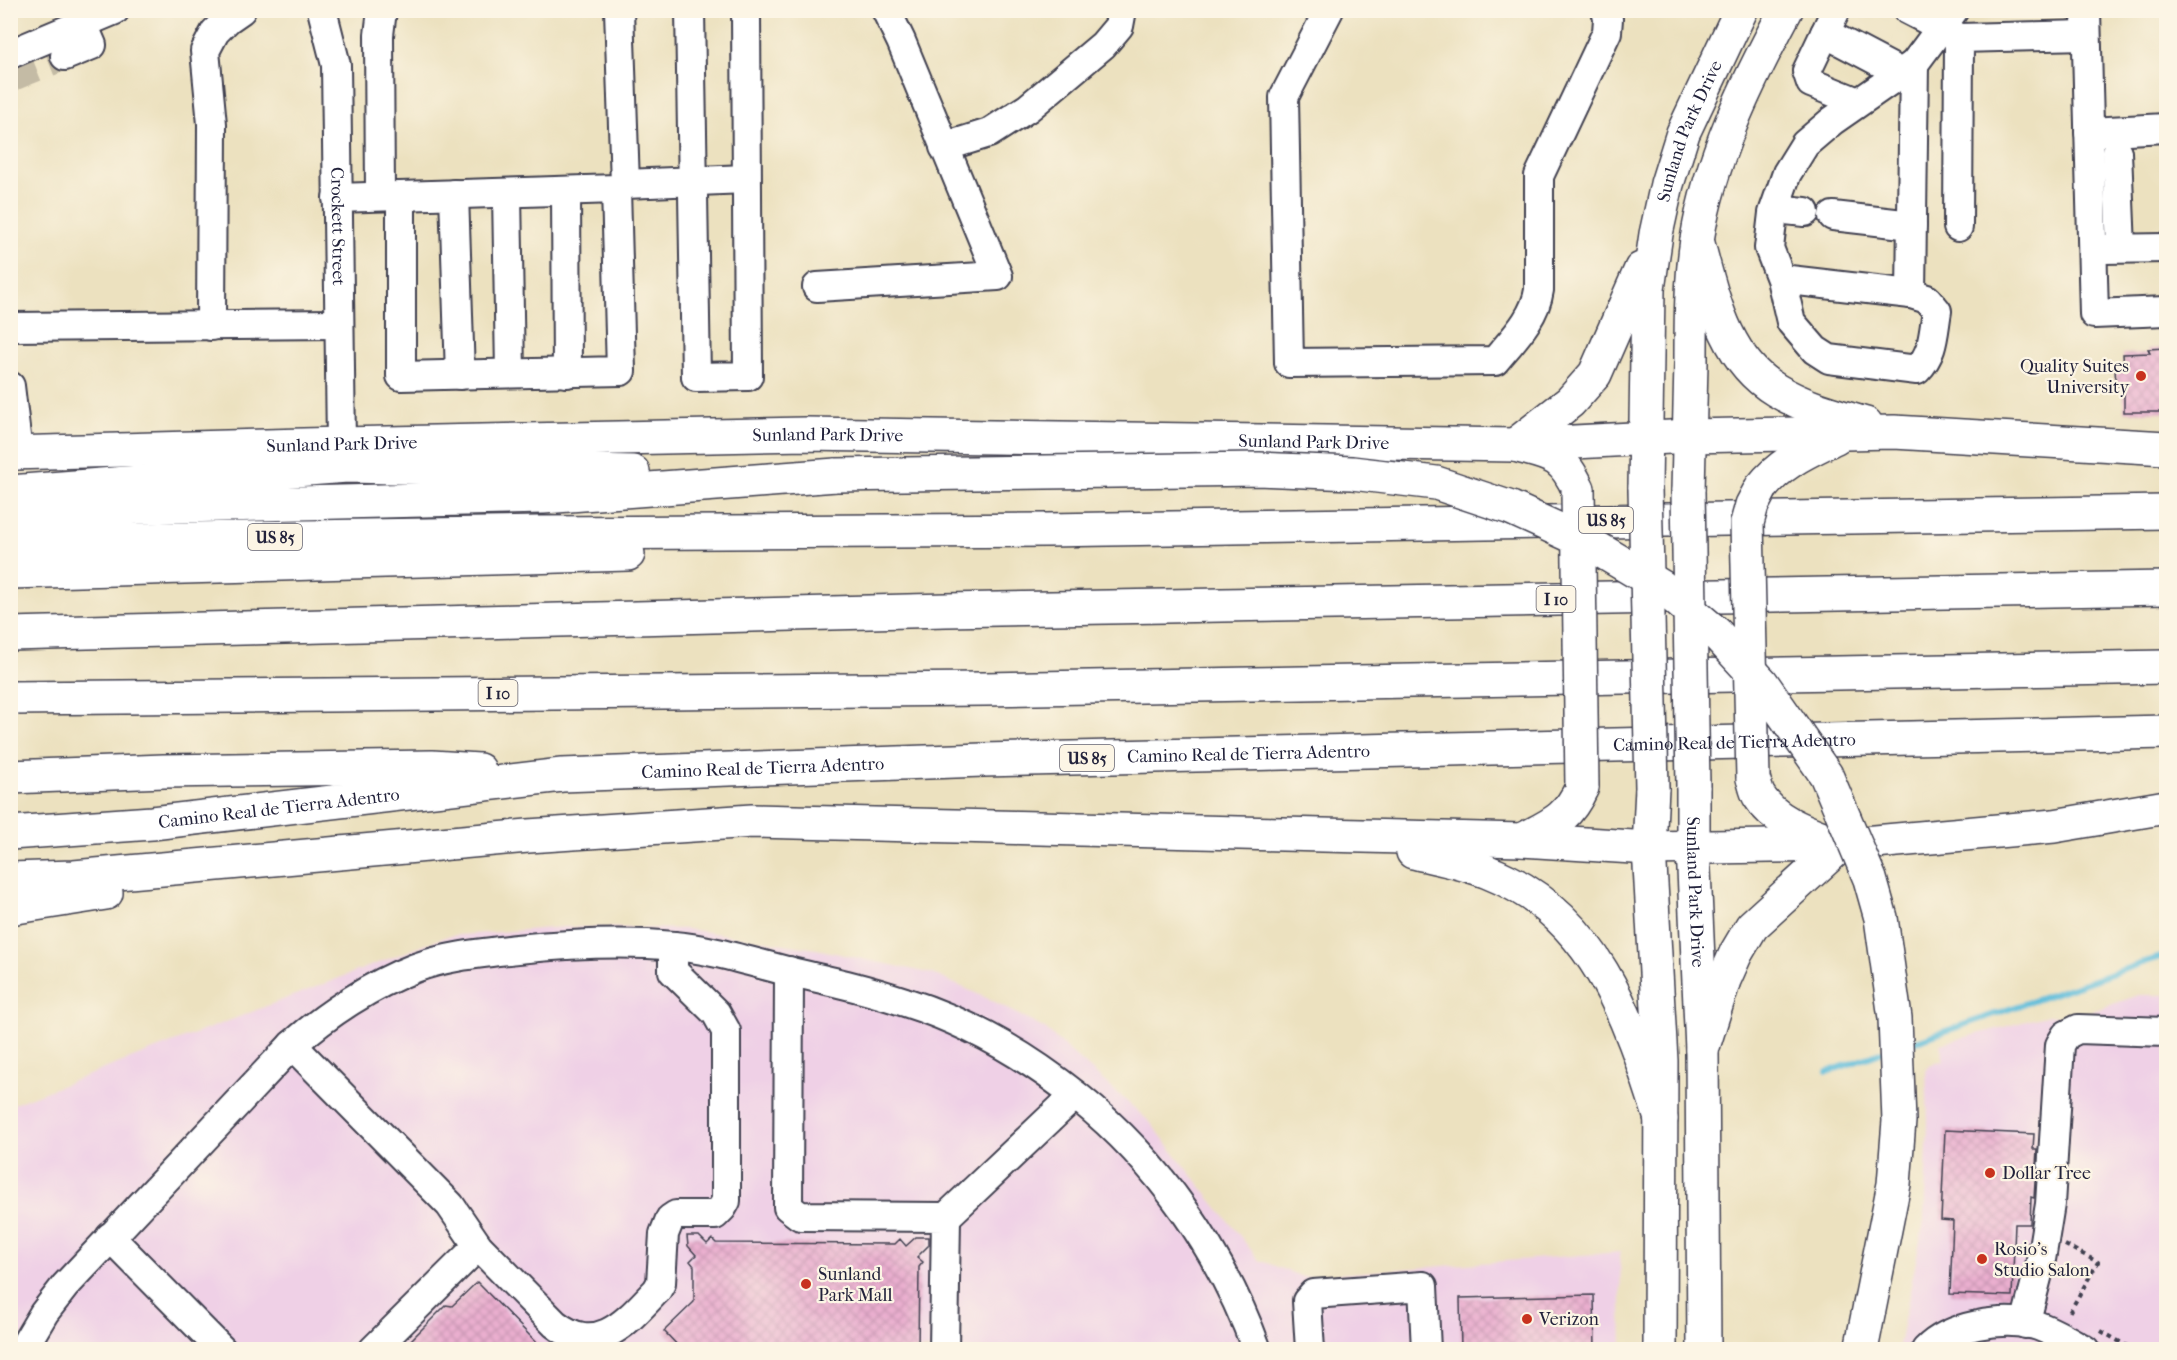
<svg xmlns="http://www.w3.org/2000/svg" width="2177" height="1360" viewBox="0 0 2177 1360" font-family="'IM FELL French Canon',serif">
  <style>
    .built { fill: #efd0e6 }
    .lines { fill: none; stroke-linecap: round; stroke-linejoin: round }
    .stream { stroke: #5cbcda; stroke-width: 6 }
    .building { fill: url(#building-cross-hatch) }
    .minor-tunnel { stroke: #c4bba5; stroke-width: 28; stroke-dasharray: 28 14; stroke-linecap: butt }
    .minor-casing { stroke: #403f4f; stroke-width: 32 }
    .major-casing { stroke: #403f4f; stroke-width: 36 }
    .highway-casing { stroke: #403f4f; stroke-width: 36 }
    .path { stroke: #403f4f; stroke-width: 4; stroke-dasharray: 4.5 4.5; stroke-linecap: butt }
    .minor { stroke: #fff; stroke-width: 28 }
    .major { stroke: #fff; stroke-width: 33 }
    .highway { stroke: #fff; stroke-width: 33 }
    .major-bridge-casing { stroke: #403f4f; stroke-width: 36; stroke-linecap: butt }
    .highway-bridge-casing { stroke: #403f4f; stroke-width: 36; stroke-linecap: butt }
    .major-bridge { stroke: #fff; stroke-width: 33 }
    .highway-bridge { stroke: #fff; stroke-width: 33 }
    .poi-dot { fill: #c8321e; stroke: #fcf5e5; stroke-width: 2 }
    .labels { text-anchor: middle; dominant-baseline: central; stroke-width: 4.5; stroke-linejoin: round; paint-order: stroke }
    .shield { fill: #fcf5e5; stroke: #63616e; stroke-width: 1.5 }
    .shield-label { font-size: 16px; font-weight: bold; fill: #22223b }
    .street-label { font-size: 18px; fill: #22223b; stroke: #fcf5e5 }
    .poi-label { font-size: 18px; fill: #22223b; stroke: #fcf5e5; text-anchor: start }
  </style>
  <defs>
    <pattern id="building-cross-hatch" width="8" height="8" patternUnits="userSpaceOnUse" patternTransform="scale(1.5)"><rect width="8" height="8" fill="#eaafcf"/><path d="M0 0l8 8M0 8l8-8" fill="none" stroke="#c896b3"/></pattern>
  </defs>
  <rect width="100%" height="100%" fill="#fcf5e5"/>
  <filter id="ink" filterUnits="userSpaceOnUse"><feTurbulence type="fractalNoise" baseFrequency=".0167" numOctaves="2"/><feDisplacementMap in="SourceGraphic" scale="12" xChannelSelector="R" yChannelSelector="G"/><feConvolveMatrix kernelMatrix="1 2 1 2 8 2 1 2 1" color-interpolation-filters="sRGB"/></filter>
  <filter id="wash" filterUnits="userSpaceOnUse"><feTurbulence type="fractalNoise" baseFrequency=".008" numOctaves="4" result="noise"/><feDisplacementMap in="SourceGraphic" scale="24" xChannelSelector="R" yChannelSelector="G"/><feGaussianBlur stdDeviation="1.35" result="paint"/><feColorMatrix in="noise" values="0 0 0 0 0 0 0 0 0 0 0 0 0 0 0 0 0 1.4 0 .05"/><feComposite in="paint" operator="in"/></filter>
  <g filter="url(#wash)">
    <rect width="100%" height="100%" fill="#ece1bf"/>
    <!-- built -->
    <g class="built">
      <polygon points="565,927 687,929 816,949 933,974 991,1000 1045,1029 1150,1122 1259,1260 1303,1277 1620,1252 1622,1349 11,1350 11,1105 448,936"/>
      <polygon points="2139,995 2166,995 2166,1349 1898,1350 1924,1221 1928,1123 1926,1069 1935,1062 1944,1061 1940,1044 2049,1015 2070,1019"/>
    </g>
    <g class="lines">
      <!-- stream -->
      <g class="stream">
        <polyline points="1905,1045 2166,955"/>
        <polyline points="1827,1072 1886,1051"/>
      </g>
    </g>
    <g id="blocks">
      <!-- building -->
      <g class="building">
        <polygon points="2166,348 2166,412 2124,412 2124,384 2116,386 2115,369 2124,368 2123,354 2150,353 2148,349"/>
        <polygon points="1945,1130 2034,1134 2033,1149 2037,1149 2034,1198 2031,1197 2030,1224 2015,1224 2012,1296 1950,1294 1953,1221 1941,1220"/>
        <polygon points="687,1236 699,1236 707,1244 712,1239 716,1243 895,1244 900,1239 906,1246 916,1237 929,1237 929,1245 917,1257 923,1262 919,1267 918,1350 682,1350 664,1331 694,1302 694,1266 690,1261 696,1255 688,1246"/>
        <polygon points="477,1282 544,1350 401,1350 446,1305 452,1306"/>
        <polygon points="1594,1295 1595,1350 1461,1350 1460,1298"/>
      </g>
    </g>
  </g>
  <g filter="url(#ink)">
    <use href="#blocks" fill-opacity="0" stroke="#403f4f" stroke-width="1.5"/>
    <g class="lines">
      <!-- minor-tunnel -->
      <polyline class="minor-tunnel" points="10,78 65,56"/>
      <defs>
        <g id="minor">
          <path id="s1" d="M322,10L336,65L341,444"/>
          <polyline points="619,10 625,184"/>
          <polyline points="690,10 696,377 748,376 746,10"/>
          <path d="M1329,10L1284,97L1289,363L1495,361C1513,339 1535,318 1539,290V176L1607,32L1608,19L1606,10"/>
          <polyline points="1836,10 1807,71 1811,83 1858,102"/>
          <polyline points="1908,10 1941,27"/>
          <polyline points="2086,10 2094,314 2166,311"/>
          <polyline points="1825,33 1901,73"/>
          <polyline points="10,54 115,10"/>
          <polyline points="65,56 92,45 83,24"/>
          <polyline points="2089,132 2166,128"/>
          <polyline points="944,147 989,133 1028,108 1103,45 1119,26 1122,10"/>
          <polyline points="2117,152 2121,248"/>
          <polyline points="566,191 567,373"/>
          <polyline points="507,193 510,373"/>
          <polyline points="454,194 460,375"/>
          <polyline points="380,196 379,35 382,10"/>
          <polyline points="401,196 401,376 621,371 616,189"/>
          <polyline points="337,198 616,189 625,184 746,179"/>
          <polyline points="1775,209 1805,212"/>
          <polyline points="1833,216 1912,225"/>
          <polyline points="1958,227 1959,38 2086,35"/>
          <polyline points="2103,249 2166,248"/>
          <path d="M1781,279L1911,294L1927,299L1937,311C1933,334 1934,353 1917,370L1829,359L1815,350L1791,322L1781,279L1769,248L1773,213L1787,173L1805,144L1832,121L1914,64L1954,10"/>
          <polyline points="817,287 998,276 901,41 886,10"/>
          <polyline points="1911,294 1914,64"/>
          <polyline points="211,326 212,124 205,51 215,32 228,19 241,10"/>
          <polyline points="10,327 339,324"/>
          <polyline points="10,386 18,453"/>
          <polyline points="789,971 788,1207 800,1216 946,1217 944,1350"/>
          <path d="M292,1045L450,1205L478,1246L555,1324C599,1358 628,1320 657,1290L661,1283L664,1234L670,1219L676,1215H715L722,1208L726,1201V1031L716,1013L673,971V946"/>
          <polyline points="946,1217 1075,1095"/>
          <polyline points="110,1237 222,1350"/>
          <polyline points="2025,1324 2040,1266 2050,1204 2060,1045 2066,1035 2078,1029 2166,1032"/>
          <path d="M22,1350L44,1313L65,1286L292,1045C327,1014 371,985 415,968C447,956 483,953 517,949C569,944 622,941 674,946C712,949 750,962 787,971C827,980 867,989 905,1002C968,1022 1027,1056 1078,1097C1159,1162 1221,1251 1257,1350"/>
          <polyline points="373,1350 478,1246"/>
          <polyline points="1310,1350 1307,1301 1313,1294 1423,1286 1426,1350"/>
          <path d="M1926,1350C1950,1325 2002,1317 2035,1325C2052,1330 2069,1341 2085,1350"/>
        </g>
        <g id="major">
          <polyline points="1515,445 1570,402 1595,374 1641,269"/>
          <path id="s2" d="M10,453L341,444L806,434L1515,445L1690,436"/>
          <path id="s3" d="M1645,488L1648,289L1656,234L1667,184L1683,133L1741,10"/>
          <path d="M1688,491C1689,448 1690,406 1691,363C1691,322 1691,280 1697,240C1710,158 1747,83 1786,10"/>
          <path id="s4" d="M1693,786V847L1702,1050L1704,1350"/>
          <polyline points="1652,788 1649,848 1661,1061 1660,1350"/>
        </g>
        <g id="highway">
          <path d="M1697,240C1712,294 1724,359 1776,390C1804,407 1835,415 1866,424"/>
          <polyline points="1690,436 1894,432 2166,448"/>
          <path d="M1515,445C1550,455 1562,453 1578,489"/>
          <polyline points="10,454 18,453"/>
          <path d="M1761,488C1781,462 1808,451 1836,437"/>
          <polyline points="10,492 347,466 633,472"/>
          <polyline points="10,515 140,507 543,497 836,475"/>
          <polyline points="10,542 540,533 1047,530 2166,512"/>
          <polyline points="10,572 628,554"/>
          <polyline points="10,634 946,610 2166,588"/>
          <polyline points="10,698 985,689 2166,667"/>
          <polyline points="10,777 164,771 432,767 479,770"/>
          <path id="s5" d="M10,833L152,823L562,775L983,760L2166,732"/>
          <path d="M1522,840C1552,824 1567,820 1582,787"/>
          <path d="M1413,852C1438,858 1464,862 1488,872C1597,915 1629,1019 1661,1119"/>
          <polyline points="10,879 74,877 528,836 752,821 1522,840 1649,848 1841,845 2054,826 2166,807"/>
          <polyline points="10,908 106,893"/>
          <path d="M1702,1050L1724,980L1736,953L1752,926L1841,845C1813,834 1776,824 1759,796C1756,791 1755,784 1753,778"/>
        </g>
      </defs>
      <!-- minor casing -->
      <use href="#minor" class="minor-casing"/>
      <!-- major casing -->
      <use href="#major" class="major-casing"/>
      <!-- highway casing -->
      <use href="#highway" class="highway-casing"/>
      <!-- path -->
      <g class="path">
        <polyline points="2065,1245 2098,1262 2069,1313 2070,1314"/>
        <polyline points="2101,1331 2134,1350"/>
      </g>
      <!-- minor -->
      <use href="#minor" class="minor"/>
      <!-- major -->
      <use href="#major" class="major"/>
      <!-- highway -->
      <use href="#highway" class="highway"/>
      <defs>
        <g id="major-bridge">
          <polyline points="1645,488 1652,788"/>
          <polyline points="1688,491 1693,786"/>
        </g>
        <g id="highway-bridge">
          <polyline points="836,475 1259,469 1352,473 1436,483 1511,508 1590,544 1662,587 1715,632 1762,683 1826,775 1870,879 1881,918 1895,1018 1899,1121 1894,1184 1861,1350"/>
          <polyline points="1578,489 1582,787"/>
          <polyline points="1753,778 1747,523 1752,505 1761,488"/>
        </g>
      </defs>
      <!-- major-bridge casing -->
      <use href="#major-bridge" class="major-bridge-casing"/>
      <!-- highway-bridge casing -->
      <use href="#highway-bridge" class="highway-bridge-casing"/>
      <!-- major-bridge -->
      <use href="#major-bridge" class="major-bridge"/>
      <!-- highway-bridge -->
      <use href="#highway-bridge" class="highway-bridge"/>
    </g>
  </g>
  <!-- markers -->
  <g class="poi-dot">
    <circle cx="2141" cy="376" r="6"/>
    <circle cx="1990" cy="1173" r="6"/>
    <circle cx="1982" cy="1259" r="6"/>
    <circle cx="806" cy="1284" r="6"/>
    <circle cx="1527" cy="1319" r="6"/>
  </g>
  <g class="labels">
    <!-- shield labels -->
    <g class="shield">
      <rect x="1579" y="507" width="54" height="26" rx="4.5"/>
      <rect x="248" y="524" width="54" height="26" rx="4.5"/>
      <rect x="1536.5" y="586" width="39" height="26" rx="4.5"/>
      <rect x="478.5" y="680" width="39" height="26" rx="4.5"/>
      <rect x="1060" y="745" width="54" height="26" rx="4.5"/>
    </g>
    <g class="shield-label">
      <text x="1606" y="520">US 85</text>
      <text x="275" y="537">US 85</text>
      <text x="1556" y="599">I 10</text>
      <text x="498" y="693">I 10</text>
      <text x="1087" y="758">US 85</text>
    </g>
    <!-- street labels -->
    <g class="street-label">
      <text stroke="none"><textPath href="#s3" startOffset="363">Sunland Park Drive</textPath></text>
      <text stroke="none"><textPath href="#s1" startOffset="218">Crockett Street</textPath></text>
      <text stroke="none"><textPath href="#s2" startOffset="818">Sunland Park Drive</textPath></text>
      <text stroke="none"><textPath href="#s2" startOffset="1304">Sunland Park Drive</textPath></text>
      <text stroke="none"><textPath href="#s2" startOffset="332">Sunland Park Drive</textPath></text>
      <text stroke="none"><textPath href="#s5" startOffset="1728">Camino Real de Tierra Adentro</textPath></text>
      <text stroke="none"><textPath href="#s5" startOffset="1242">Camino Real de Tierra Adentro</textPath></text>
      <text stroke="none"><textPath href="#s5" startOffset="756">Camino Real de Tierra Adentro</textPath></text>
      <text stroke="none"><textPath href="#s5" startOffset="270">Camino Real de Tierra Adentro</textPath></text>
      <text stroke="none"><textPath href="#s4" startOffset="106">Sunland Park Drive</textPath></text>
    </g>
    <!-- poi labels -->
    <g class="poi-label">
      <text x="2129" y="366" text-anchor="end">Quality Suites<tspan x="2129" dy="21">University</tspan></text>
      <text x="2002" y="1173">Dollar Tree</text>
      <text x="1994" y="1249">Rosio's<tspan x="1994" dy="21">Studio Salon</tspan></text>
      <text x="818" y="1274">Sunland<tspan x="818" dy="21">Park Mall</tspan></text>
      <text x="1539" y="1319">Verizon</text>
    </g>
  </g>
  <!-- margin -->
  <rect width="2177" height="1360" fill="none" stroke="#fcf5e5" stroke-width="36"/>
</svg>
